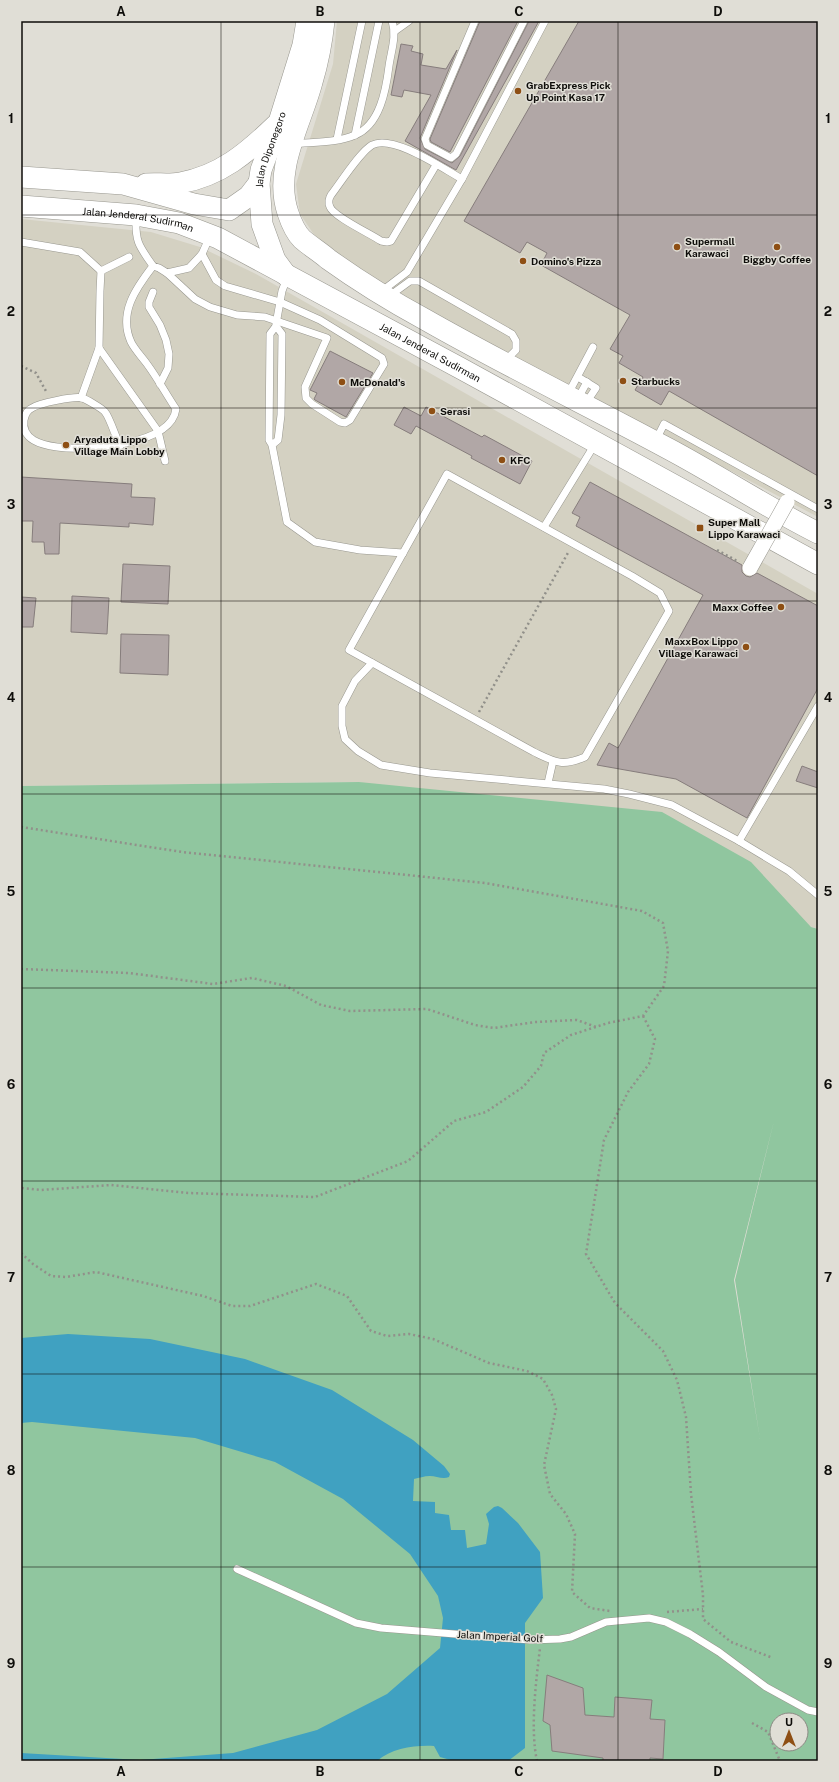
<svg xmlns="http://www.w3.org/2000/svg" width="839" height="1782" viewBox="0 0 839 1782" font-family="'Public Sans',sans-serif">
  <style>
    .built { fill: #d4d1c2 }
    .green { fill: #90c69f; fill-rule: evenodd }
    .water { fill: #40a1c1 }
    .building { fill: #b1a7a6; stroke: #867d7c }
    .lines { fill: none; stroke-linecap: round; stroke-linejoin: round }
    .lane-casing { stroke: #98978f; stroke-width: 8 }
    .secondary-casing { stroke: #98978f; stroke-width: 22 }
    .path { stroke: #91908a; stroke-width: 2.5; stroke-dasharray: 2 3; stroke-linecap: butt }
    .lane { stroke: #fff; stroke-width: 7 }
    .secondary { stroke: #fff; stroke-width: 21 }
    .street-bridge-casing { stroke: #98978f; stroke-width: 16; stroke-linecap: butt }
    .street-bridge { stroke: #fff; stroke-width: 15 }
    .grid { fill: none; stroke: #0e0d0a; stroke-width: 1; stroke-opacity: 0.55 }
    .poi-dot { fill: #8e4f14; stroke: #e0ded6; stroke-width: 1.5 }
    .labels { text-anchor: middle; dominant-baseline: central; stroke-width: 3; stroke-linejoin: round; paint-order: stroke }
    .poi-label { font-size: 10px; font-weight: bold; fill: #0e0d0a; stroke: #e0ded6; text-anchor: start }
    .street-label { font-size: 10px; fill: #0e0d0a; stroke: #e0ded6 }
    .neatline { fill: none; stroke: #0e0d0a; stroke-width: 1.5 }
    .grid-label { font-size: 13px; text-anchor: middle; font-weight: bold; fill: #0e0d0a }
  </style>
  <rect width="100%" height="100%" fill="#e0ded6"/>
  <!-- built -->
  <g class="built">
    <polygon points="337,21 818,21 818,517 403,298 317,239 300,214 296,184 333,64"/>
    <polygon points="21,219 151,232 200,247 256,274 818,594 818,929 359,782 21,786"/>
  </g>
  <!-- green -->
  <path class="green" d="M359,782L662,812L751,862L811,927L818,929V1761H21V786ZM774,1121L735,1280L760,1439L734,1280ZM777,1720H801V1744H777Z"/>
  <!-- water -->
  <path class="water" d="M68,1334L150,1339L245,1359L332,1390L413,1440L444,1466L450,1474L449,1477C443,1480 436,1476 430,1476C424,1476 419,1478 414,1479L413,1501L435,1502V1513L449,1515L451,1530H465L467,1548L486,1544L489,1524L486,1514L494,1507L498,1506L502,1508L518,1523L540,1552L543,1598L525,1623V1748L508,1761H454L440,1757L434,1746C415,1745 392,1748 377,1761H21V1753L140,1760L233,1753L317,1730L387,1694L440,1648L443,1618L438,1596L410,1554L343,1499L275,1462L195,1438L32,1422L21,1423V1338Z"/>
  <!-- building -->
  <g class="building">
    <polygon points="480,21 518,21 450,152 431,142 430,139"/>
    <polygon points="529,21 539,21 456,170 405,141 431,95 404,90 402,97 391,95 401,44 413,46 411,51 423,54 421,65 446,69 457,50 420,138 425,149 452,163 460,156"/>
    <polygon points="579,21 818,21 818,476 669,391 661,405 635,390 643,377 619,363 623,356 610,349 630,315 541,265 547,253 527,242 520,253 464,221"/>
    <polygon points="330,351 373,373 346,417 315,400 314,399 317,393 310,390"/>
    <polygon points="404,407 421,416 426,407 482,437 484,435 532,461 520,484 471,458 472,456 416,426 411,434 394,425"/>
    <polygon points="21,477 132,484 131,497 155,498 153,525 129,523 129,527 60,523 59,554 45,554 44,542 32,542 33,521 21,521"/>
    <polygon points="590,482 742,565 742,572 746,576 750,577 757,573 818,606 818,688 747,818 676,779 597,765 609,743 618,748 703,595 576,526 580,517 572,513"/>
    <polygon points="123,564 170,566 168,604 121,602"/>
    <polygon points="72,596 109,598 107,634 71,632"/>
    <polygon points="21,597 36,598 33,627 21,627"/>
    <polygon points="121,634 169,635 168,675 120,673"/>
    <polygon points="802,766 818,772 818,788 796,781"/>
    <polygon points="547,1675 583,1688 585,1715 614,1717 615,1697 652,1700 650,1719 665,1720 663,1759 650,1758 650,1761 603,1761 603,1758 552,1751 550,1725 543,1721"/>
  </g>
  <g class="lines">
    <defs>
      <g id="lane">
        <polyline points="475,21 425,139 427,145 451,158 456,154 524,21"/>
        <polyline points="395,31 409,21"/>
        <polyline points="355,135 379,21"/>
        <polyline points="337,139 362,21"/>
        <path d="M294,144C313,142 337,143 355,135C380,125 386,90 389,66C391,51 397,36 392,21"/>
        <path d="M436,165L391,241L387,242L381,241C371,234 334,217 330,207C328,203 329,198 331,195C341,182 360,152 372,145C393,134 442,168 462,179"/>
        <path d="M136,217C135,242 139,246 153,266L159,268L167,273L189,268L202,254L210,236"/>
        <polyline points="21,242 80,252 101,271 129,257"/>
        <polyline points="101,271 100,291 99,348 158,431 165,461"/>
        <polyline points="167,273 195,299 210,307 237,315 265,317 327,338 305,387 306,398 312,404 340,422 345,423 350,420 384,364 382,358 320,320 280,302 225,286 216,280 202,254"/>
        <polyline points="382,291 407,272 462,179 545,21"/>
        <polyline points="153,292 149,302 149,307 160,325 166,340 169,354 168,368 160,384"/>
        <polyline points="388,297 410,281 419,281 512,334 516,341 516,350 510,356 503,358"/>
        <polyline points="276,324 282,291 287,278"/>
        <polyline points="578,377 596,388 588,400 592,402"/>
        <polyline points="568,394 593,347"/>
        <polyline points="81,398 99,348"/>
        <polyline points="577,400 587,382"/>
        <polyline points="655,438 657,438 664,424 818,509"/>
        <polyline points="272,445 278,440 281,415 282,334 276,326 270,334 269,440 272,445 287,522 315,542 360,550 403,553"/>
        <path d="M120,446C116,438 110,418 105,412C103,409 86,399 82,398C75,396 39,403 32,408C27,410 25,415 24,420C21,440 42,445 57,447C85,451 171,446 176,409C166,394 158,379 147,364C142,357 135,350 131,342C118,313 136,288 153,266"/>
        <path d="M447,474L632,576L660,593L669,611L585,757C562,767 555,762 534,752L349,650Z"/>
        <polyline points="544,527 595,444"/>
        <polyline points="372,663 355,681 342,706 342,726 345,739 358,751 381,765 430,773 604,789 629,794 672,805 739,841 789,871 818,895"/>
        <polyline points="548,783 553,761"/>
        <polyline points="739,841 818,706"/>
        <polyline points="237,1569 356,1623 381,1628 530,1640 560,1639 571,1637 606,1622 649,1618 666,1622 690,1634 719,1652 766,1687 808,1710 818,1712"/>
      </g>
      <g id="secondary">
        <path d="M324,21C322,41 318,62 312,82C301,124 273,169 288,213C291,222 295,232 302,239C310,246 320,252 328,259C360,282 391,301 426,320C505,365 587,405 667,448C718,475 766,507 818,533"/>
        <polyline points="21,177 123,184 194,204 229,210 249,196 259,183"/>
        <path d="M146,184C157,183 169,185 180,183C220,176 247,153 276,125"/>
        <path id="s1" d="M21,206L136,215L179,223L218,238L460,368L818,564"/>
        <path id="s2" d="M286,275L275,260L262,224L259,183L261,170L279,122L303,45L307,21"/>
      </g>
    </defs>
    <!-- lane casing -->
    <use href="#lane" class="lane-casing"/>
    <!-- secondary casing -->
    <use href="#secondary" class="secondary-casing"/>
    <!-- path -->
    <g class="path">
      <polyline points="21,366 36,373 47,393"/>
      <polyline points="717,550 739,562"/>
      <polyline points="479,712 569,551"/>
      <polyline points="21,827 182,852 485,883 642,911 663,923 668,951 664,986 643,1016 608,1023 571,1035 544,1053 541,1066 523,1087 486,1112 454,1121 408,1161 315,1197 188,1193 111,1185 41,1190 21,1188"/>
      <polyline points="21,969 129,973 213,984 252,978 286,986 321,1005 350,1011 427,1009 475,1025 494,1028 535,1022 577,1020 596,1027"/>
      <polyline points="643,1016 655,1039 649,1064 628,1092 604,1140 586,1254 615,1303 663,1351 677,1380 686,1417 691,1494 703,1595 703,1619 731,1642 773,1658"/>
      <polyline points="21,1253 33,1264 51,1276 66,1277 96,1272 203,1296 232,1306 250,1306 316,1284 347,1296 371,1331 387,1336 409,1334 433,1339 489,1363 527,1371 543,1379 552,1395 556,1409 544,1465 550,1494 566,1514 575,1534 572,1592 590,1608 610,1611"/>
      <polyline points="667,1612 703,1609"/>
      <polyline points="752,1723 768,1732 780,1761"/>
      <path d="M537,1761C530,1729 536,1681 540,1648"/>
    </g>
    <!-- lane -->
    <use href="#lane" class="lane"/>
    <!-- secondary -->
    <use href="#secondary" class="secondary"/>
    <defs>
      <polyline id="street-bridge" points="750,568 787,502"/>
    </defs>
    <!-- street-bridge casing -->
    <use href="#street-bridge" class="street-bridge-casing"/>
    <!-- street-bridge -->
    <use href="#street-bridge" class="street-bridge"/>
  </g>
  <!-- grid -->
  <path class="grid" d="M221,21V1761M420,21V1761M618,21V1761M21,215H818M21,408H818M21,601H818M21,794H818M21,988H818M21,1181H818M21,1374H818M21,1567H818"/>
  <!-- markers -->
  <g class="poi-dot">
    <circle cx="518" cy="91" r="4"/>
    <circle cx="677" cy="247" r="4"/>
    <circle cx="777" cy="247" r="4"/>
    <circle cx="523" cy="261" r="4"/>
    <circle cx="623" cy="381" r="4"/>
    <circle cx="342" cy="382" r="4"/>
    <circle cx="432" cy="411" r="4"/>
    <circle cx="66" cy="445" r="4"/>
    <circle cx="502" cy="460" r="4"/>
    <rect x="696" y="524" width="8" height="8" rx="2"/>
    <circle cx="781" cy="607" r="4"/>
    <circle cx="746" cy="647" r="4"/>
  </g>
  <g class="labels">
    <!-- poi labels -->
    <g class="poi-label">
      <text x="526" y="85">GrabExpress Pick<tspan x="526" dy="12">Up Point Kasa 17</tspan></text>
      <text x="685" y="241">Supermall<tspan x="685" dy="12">Karawaci</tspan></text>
      <text x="777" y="259" text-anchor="middle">Biggby Coffee</text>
      <text x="531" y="261">Domino's Pizza</text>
      <text x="631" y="381">Starbucks</text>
      <text x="350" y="382">McDonald's</text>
      <text x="440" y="411">Serasi</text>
      <text x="74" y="439">Aryaduta Lippo<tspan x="74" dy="12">Village Main Lobby</tspan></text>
      <text x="510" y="460">KFC</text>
      <text x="708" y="522">Super Mall<tspan x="708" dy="12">Lippo Karawaci</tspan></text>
      <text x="773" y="607" text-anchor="end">Maxx Coffee</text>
      <text x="738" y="641" text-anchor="end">MaxxBox Lippo<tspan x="738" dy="12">Village Karawaci</tspan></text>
    </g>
    <!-- street labels -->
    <g class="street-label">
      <text stroke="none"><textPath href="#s2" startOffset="133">Jalan Diponegoro</textPath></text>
      <text stroke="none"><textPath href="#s1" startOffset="118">Jalan Jenderal Sudirman</textPath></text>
      <text stroke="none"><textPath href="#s1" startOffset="442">Jalan Jenderal Sudirman</textPath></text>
      <text transform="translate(500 1636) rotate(3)">Jalan Imperial Golf</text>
    </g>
  </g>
  <!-- border -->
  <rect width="839" height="1782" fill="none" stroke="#e0ded6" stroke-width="44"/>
  <!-- north arrow -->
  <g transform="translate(789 1732)"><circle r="19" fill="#e0ded6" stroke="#8c8a84"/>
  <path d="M0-3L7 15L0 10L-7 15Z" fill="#8e4f14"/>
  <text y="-6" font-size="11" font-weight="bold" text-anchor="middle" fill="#0e0d0a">U</text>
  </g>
  <rect x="22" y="22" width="795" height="1738" class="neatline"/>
  <g class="grid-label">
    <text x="121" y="16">A</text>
    <text x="320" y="16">B</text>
    <text x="519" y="16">C</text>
    <text x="718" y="16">D</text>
    <text x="11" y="123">1</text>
    <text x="828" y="123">1</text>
    <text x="11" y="316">2</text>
    <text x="828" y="316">2</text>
    <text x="11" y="509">3</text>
    <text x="828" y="509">3</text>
    <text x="11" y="702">4</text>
    <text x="828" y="702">4</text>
    <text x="11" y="896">5</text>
    <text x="828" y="896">5</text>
    <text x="11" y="1089">6</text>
    <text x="828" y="1089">6</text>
    <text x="11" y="1282">7</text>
    <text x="828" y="1282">7</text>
    <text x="11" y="1475">8</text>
    <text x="828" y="1475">8</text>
    <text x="11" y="1668">9</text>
    <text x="828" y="1668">9</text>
    <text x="121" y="1776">A</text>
    <text x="320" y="1776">B</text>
    <text x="519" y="1776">C</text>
    <text x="718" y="1776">D</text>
  </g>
</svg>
